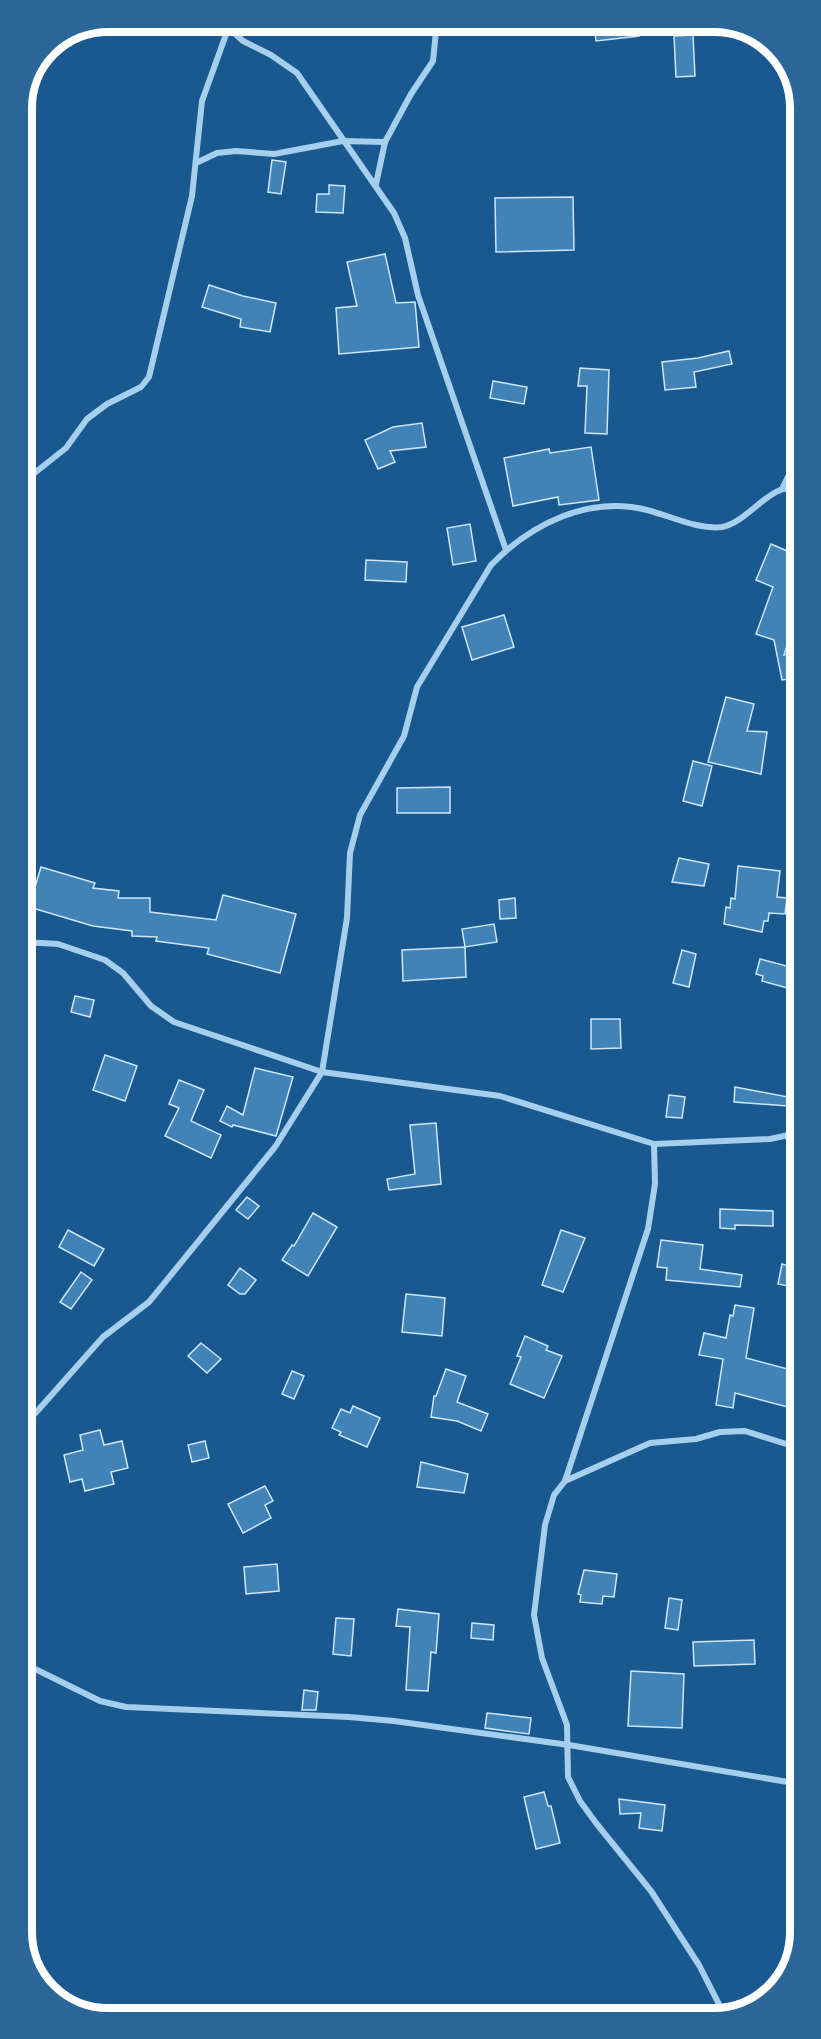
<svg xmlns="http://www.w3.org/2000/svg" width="821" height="2039" viewBox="0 0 821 2039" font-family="'Exo 2',sans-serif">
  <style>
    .building { fill: #4283b7; stroke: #cde6fa; stroke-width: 1.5 }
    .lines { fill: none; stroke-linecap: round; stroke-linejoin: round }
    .street { stroke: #a6cfee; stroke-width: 6 }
    .rim { fill: none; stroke: #fff; stroke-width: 8 }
  </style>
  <rect width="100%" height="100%" fill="#19598f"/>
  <!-- building -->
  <g class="building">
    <polygon points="594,21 637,21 639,36 596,41"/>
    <polygon points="693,35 695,76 676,77 674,36"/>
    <polygon points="272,160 286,162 281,194 268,192"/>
    <polygon points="329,185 345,186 343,213 316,212 317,194 329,194"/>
    <polygon points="573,197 574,250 496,252 495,198"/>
    <polygon points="385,254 396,303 415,302 419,347 339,354 336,308 357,306 347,262"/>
    <polygon points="209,285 243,296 276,303 270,332 240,327 241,319 202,307"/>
    <polygon points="729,351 732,364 694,372 696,387 665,390 662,362 698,358"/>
    <polygon points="580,368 609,370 607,434 585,433 587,386 578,386"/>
    <polygon points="493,381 527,387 524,404 490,398"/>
    <polygon points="422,423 426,447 390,451 395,462 378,469 365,440 393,427"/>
    <polygon points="591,447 599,500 559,505 558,497 513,506 504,458 549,449 550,453"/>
    <polygon points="470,524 476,561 453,565 447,528"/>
    <polygon points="771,544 794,554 790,563 797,565 797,616 784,655 793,653 797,678 782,680 774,640 756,634 773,587 756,580"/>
    <polygon points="366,560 407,562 406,582 365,580"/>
    <polygon points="504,615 514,647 472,660 462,627"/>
    <polygon points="726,697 754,704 747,731 767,732 761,774 708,762"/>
    <polygon points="693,761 712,766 702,806 683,801"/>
    <polygon points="450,787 450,813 397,813 397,788"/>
    <polygon points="679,858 709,864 704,886 672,882"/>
    <polygon points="738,866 780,871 777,897 787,898 785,914 769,913 768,921 764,921 762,932 724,924 726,907 730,908 731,898 735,899"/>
    <polygon points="41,867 95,883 93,888 119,891 118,898 150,898 150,912 216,920 223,895 296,914 280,973 207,954 209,948 156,941 157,937 132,936 132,931 93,926 29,907"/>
    <polygon points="515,898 516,918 500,919 499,900"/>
    <polygon points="494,924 497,942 465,947 462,929"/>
    <polygon points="465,947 466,977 403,981 402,950"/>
    <polygon points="682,950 696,954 689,987 673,983"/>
    <polygon points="760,959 798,969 798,991 762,981 763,976 756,974"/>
    <polygon points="75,996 94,1000 90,1017 71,1012"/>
    <polygon points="591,1019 620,1019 621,1048 591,1049"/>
    <polygon points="105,1055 137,1066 125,1101 93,1090"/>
    <polygon points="255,1068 293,1077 276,1136 233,1125 232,1127 220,1121 227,1106 243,1115"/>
    <polygon points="179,1080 204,1090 191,1121 221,1135 211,1158 165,1136 179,1108 169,1104"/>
    <polygon points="735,1087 788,1097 787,1106 734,1102"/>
    <polygon points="669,1095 685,1097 682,1118 666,1117"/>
    <polygon points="436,1123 441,1184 389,1190 387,1179 415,1174 410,1125"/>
    <polygon points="247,1197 259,1206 248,1219 236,1210"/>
    <polygon points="720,1209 773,1211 773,1226 735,1225 735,1229 720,1228"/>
    <polygon points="313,1213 337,1227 308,1276 282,1260 292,1245 294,1246"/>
    <polygon points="68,1230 104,1249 94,1266 59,1247"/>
    <polygon points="561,1230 585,1238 563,1292 542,1285"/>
    <polygon points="661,1240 703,1245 700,1269 742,1275 740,1287 666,1280 667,1268 657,1267"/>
    <polygon points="782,1264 798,1268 798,1288 778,1284"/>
    <polygon points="240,1268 256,1280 245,1294 240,1294 228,1285"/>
    <polygon points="81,1272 92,1280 71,1309 60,1302"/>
    <polygon points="406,1294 445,1298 442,1336 402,1332"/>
    <polygon points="735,1305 754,1308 746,1358 799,1372 799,1410 735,1393 733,1408 716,1405 723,1359 699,1355 704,1333 726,1338 730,1315 733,1316"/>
    <polygon points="525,1336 548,1346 546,1350 562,1356 544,1398 510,1384 521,1357 517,1356"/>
    <polygon points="201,1343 221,1359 207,1373 188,1356"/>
    <polygon points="446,1369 466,1376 457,1402 488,1414 481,1431 457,1421 431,1417 434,1396 436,1396"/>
    <polygon points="292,1371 304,1376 294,1399 282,1394"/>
    <polygon points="353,1406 380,1418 367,1447 339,1435 341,1432 332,1428 341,1409 350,1413"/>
    <polygon points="100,1430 104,1445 122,1441 128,1468 111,1472 114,1484 85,1491 82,1479 70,1482 64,1455 83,1450 80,1435"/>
    <polygon points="205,1441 209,1458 192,1462 188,1445"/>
    <polygon points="421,1462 468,1474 464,1493 417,1487"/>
    <polygon points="265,1486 273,1501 265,1505 271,1518 243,1533 228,1504"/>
    <polygon points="277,1564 279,1591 246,1594 244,1567"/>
    <polygon points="584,1570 617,1574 614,1597 603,1596 602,1604 580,1602 581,1595 578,1594"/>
    <polygon points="669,1598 682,1600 678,1630 665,1628"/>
    <polygon points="398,1609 439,1614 436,1653 431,1652 428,1691 406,1690 410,1627 396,1626"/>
    <polygon points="336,1618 354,1619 351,1656 333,1654"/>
    <polygon points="472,1623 494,1625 493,1640 471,1638"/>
    <polygon points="754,1640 755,1664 694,1666 693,1642"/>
    <polygon points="631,1671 684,1674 682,1728 628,1726"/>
    <polygon points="304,1690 318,1692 316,1710 302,1710"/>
    <polygon points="487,1713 531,1718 529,1734 485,1728"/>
    <polygon points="544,1792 548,1806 551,1806 560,1843 536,1849 524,1797"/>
    <polygon points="619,1799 665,1805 662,1831 639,1828 641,1813 620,1814"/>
  </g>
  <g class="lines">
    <!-- street -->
    <g class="street">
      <polyline points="221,21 243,41 271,55 297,73 394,213 405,238 418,295 506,550"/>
      <polyline points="196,163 217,153 236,151 274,154 343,141 385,142"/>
      <polyline points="376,184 385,142 411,94 433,61 437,21"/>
      <polyline points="22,483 66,448 87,419 107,404 141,387 149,377 192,196 202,101 228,29"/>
      <polyline points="782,489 796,460"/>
      <polyline points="23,942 58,944 105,960 123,973 151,1006 174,1022 322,1072 500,1096 654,1144 770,1139 798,1133"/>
      <polyline points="654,1144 655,1184 648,1229 565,1481 554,1495 545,1525 534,1615 542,1658 567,1725 568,1777 580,1801 596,1823 651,1891 699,1965 724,2014"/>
      <path d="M24,1426L103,1337L149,1302L275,1147L322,1072L347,918L350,853L360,815L404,736L417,687L491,565C531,524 589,495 647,510C671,516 698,530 722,527C748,523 773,479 797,490"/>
      <polyline points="565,1481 650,1443 696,1439 720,1432 745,1431 799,1448"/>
      <polyline points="25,1664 100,1701 126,1707 349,1717 394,1721 569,1745 800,1784"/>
    </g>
  </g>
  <!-- crop -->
  <path d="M0 0H821V2039H0ZM108 32H714A76 76 0 0 1 790 108V1932A76 76 0 0 1 714 2008H108A76 76 0 0 1 32 1932V108A76 76 0 0 1 108 32Z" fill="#2b6698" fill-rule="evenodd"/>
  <path class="rim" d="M108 32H714A76 76 0 0 1 790 108V1932A76 76 0 0 1 714 2008H108A76 76 0 0 1 32 1932V108A76 76 0 0 1 108 32Z"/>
</svg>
